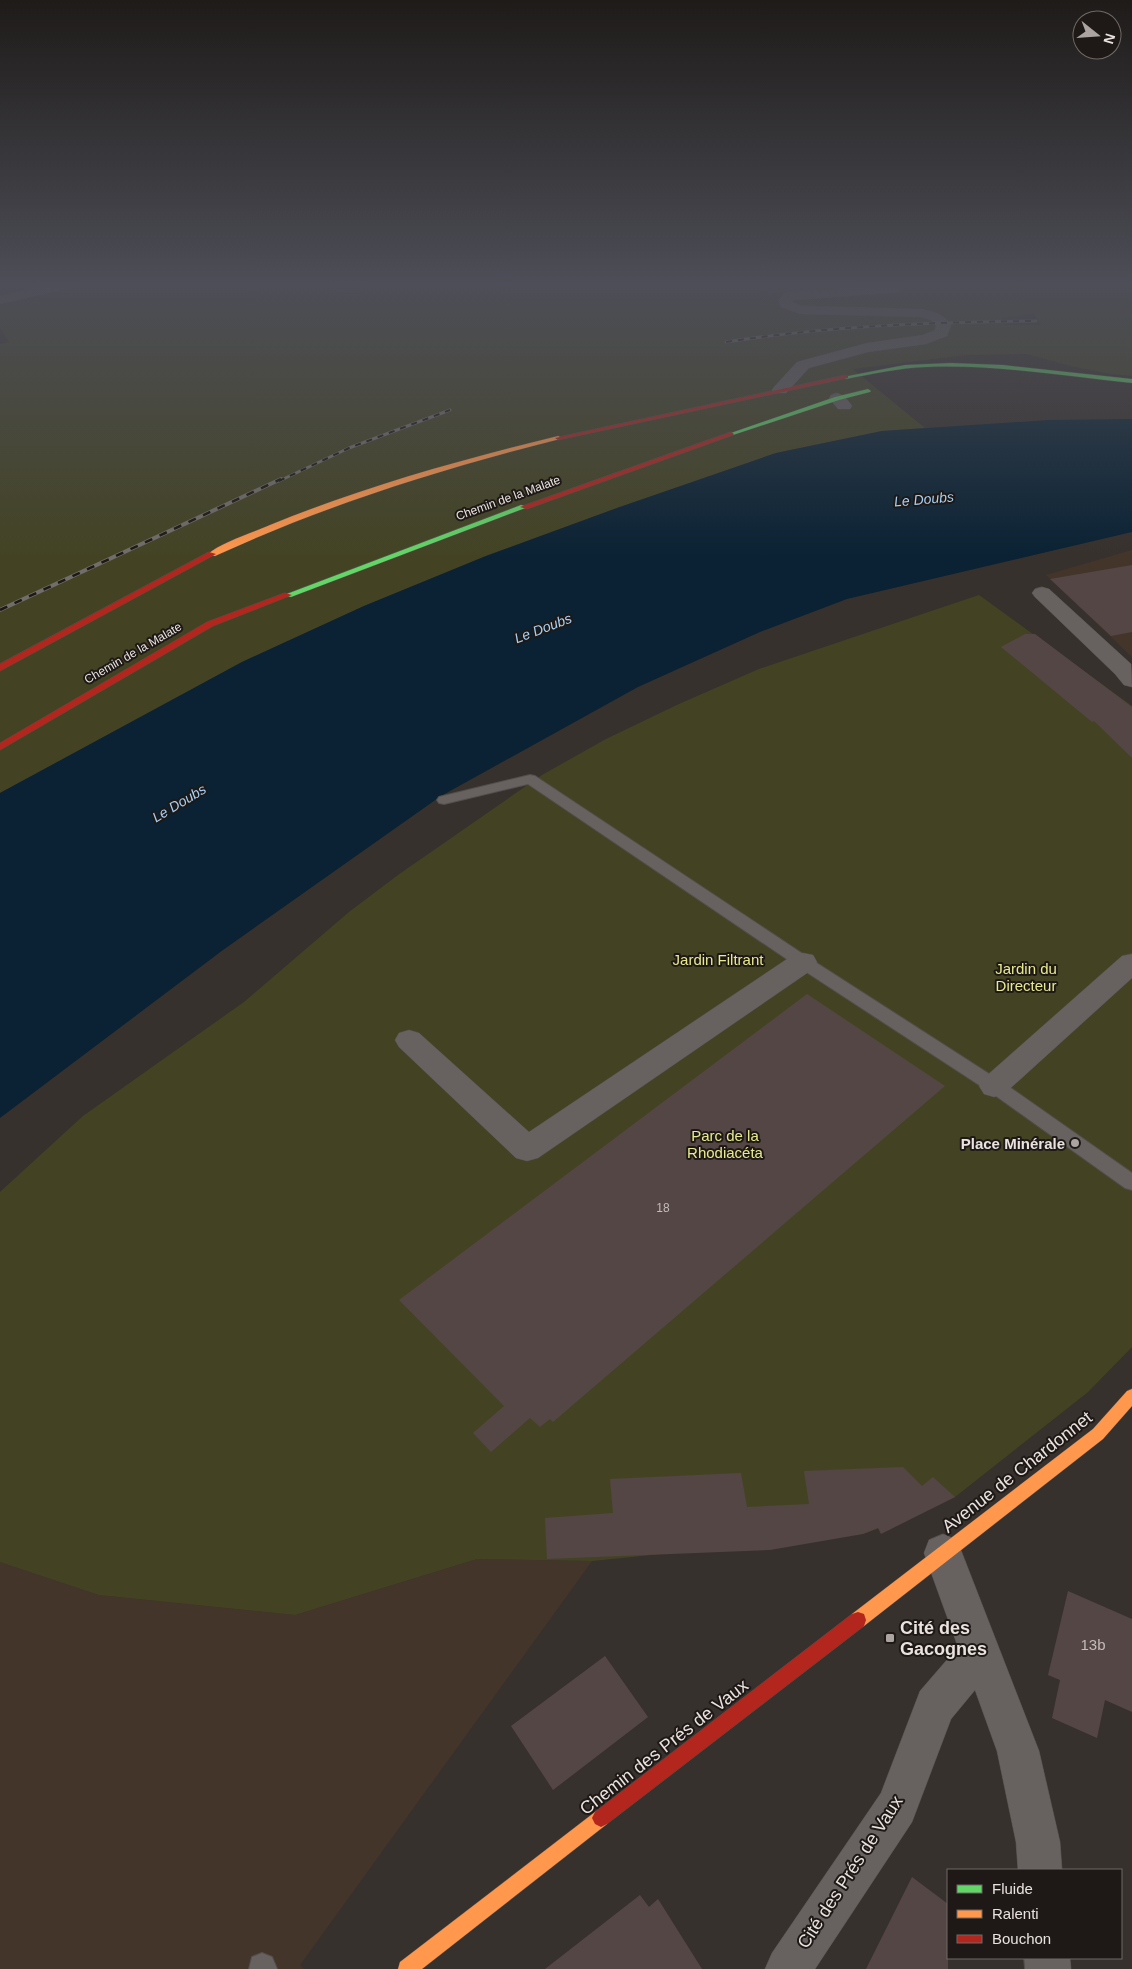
<svg xmlns="http://www.w3.org/2000/svg" width="1132" height="1969" viewBox="0 0 1132 1969" font-family="Helvetica,sans-serif">
  <style>
    .built { fill: #44352a }
    .green { fill: #434324; fill-rule: evenodd }
    .water { fill: #0a2234 }
    .building { fill: #544644 }
    .lines { fill: none; stroke-linecap: round; stroke-linejoin: round }
    .lane-casing { stroke: #524e4b; stroke-width: 2 }
    .street-casing { stroke: #524e4b; stroke-width: 1 }
    .fast-casing { stroke: #524e4b; stroke-width: 1 }
    .slow-casing { stroke: #524e4b; stroke-width: 1 }
    .jam-casing { stroke: #524e4b; stroke-width: 1 }
    .lane { fill: #676260; fill-rule: evenodd }
    .street { fill: #676260; fill-rule: evenodd }
    .fast { fill: #63d668; fill-rule: evenodd }
    .slow { fill: #ff974d; fill-rule: evenodd }
    .jam { fill: #b3261e; fill-rule: evenodd }
    .rail-far1-casing { stroke: #716d6a; stroke-width: 3 }
    .rail-casing { stroke: #716d6a; stroke-width: 4 }
    .rail-far1 { stroke: #1e1916; stroke-width: 2; stroke-dasharray: 6; stroke-linecap: butt }
    .rail { stroke: #1e1916; stroke-width: 2.5; stroke-dasharray: 8; stroke-linecap: butt }
    .poi-dot { fill: #aba4a0; stroke: #1e1916; stroke-width: 2 }
    .labels { text-anchor: middle; dominant-baseline: central; stroke-width: 4; stroke-linejoin: round; paint-order: stroke }
    .far-street-label { font-size: 12px; fill: #e9e2de; stroke: #1e1916 }
    .number-label { font-size: 12px; fill: #c4bbb8 }
    .far-water-label { font-size: 14px; font-style: italic; fill: #a6d0f5; stroke: #1e1916 }
    .park-label { font-size: 15px; fill: #e7ea8e; stroke: #1e1916 }
    .poi-label { font-size: 15px; font-weight: bold; fill: #e9e2de; stroke: #1e1916; text-anchor: end }
    .near-number-label { font-size: 15px; fill: #c4bbb8 }
    .near-street-label { font-size: 18px; fill: #e9e2de; stroke: #1e1916 }
    .near-poi-label { font-size: 18px; font-weight: bold; fill: #e9e2de; stroke: #1e1916; text-anchor: start }
  </style>
  <rect width="100%" height="100%" fill="#37312d"/>
  <!-- built -->
  <g class="built">
    <polygon points="1132,550 1132,657 1046,575"/>
    <polygon points="477,1559 592,1561 300,1965 304,1969 0,1969 0,1562 99,1595 295,1615"/>
  </g>
  <!-- green -->
  <g class="green">
    <path d="M82,282H329L335,290L418,282H1132V376L1111,374L1075,367L1027,354L966,355L853,369L925,428L882,431L776,453L617,508L486,556L364,606L242,662L0,793V344L9,342L0,328V303ZM1033,313L1041,325H1006L1002,318Z"/>
    <polygon points="979,595 1132,706 1132,1347 1088,1392 955,1497 933,1508 863,1534 592,1561 477,1559 295,1615 99,1595 0,1562 0,1192 83,1116 244,1002 349,912 398,875 542,775 606,739 679,704 759,669"/>
  </g>
  <!-- water -->
  <polygon class="water" points="1132,419 1132,532 847,599 760,632 638,687 441,796 223,950 0,1118 0,793 242,662 364,606 486,556 617,508 776,453 882,431 1049,420"/>
  <!-- building -->
  <g class="building">
    <polygon points="1132,565 1132,632 1111,636 1050,579"/>
    <polygon points="1025,634 1035,634 1132,707 1132,758 1094,721 1092,722 1001,647"/>
    <polygon points="807,994 945,1086 553,1422 550,1419 540,1427 530,1418 491,1452 473,1433 504,1406 399,1300"/>
    <polygon points="903,1467 922,1486 933,1477 955,1497 881,1534 878,1528 863,1534 770,1550 547,1559 545,1518 613,1513 610,1479 741,1473 747,1507 809,1504 804,1471"/>
    <polygon points="1068,1591 1132,1619 1132,1712 1105,1700 1097,1738 1052,1718 1060,1680 1048,1675"/>
    <polygon points="605,1656 648,1717 553,1790 511,1726"/>
    <polygon points="912,1877 948,1904 948,1969 866,1969"/>
    <polygon points="640,1895 649,1907 658,1899 702,1969 545,1969"/>
  </g>
  <g class="lines">
    <defs>
      <g id="lane">
        <polygon points="530,775 535,776 809,958 1008,1086 1132,1173 1132,1190 1125,1188 996,1096 797,966 528,784 444,804 439,803 437,800 439,797"/>
        <polygon points="262,1953 272,1957 277,1969 249,1969 252,1957"/>
      </g>
      <g id="street">
        <polygon points="60,282 83,282 81,285 0,304 0,296"/>
        <path d="M890,282H904L900,292L793,300V302L802,306L922,309C935,312 944,314 951,325L947,336L926,344L868,352L809,368L786,393H774L772,390L774,387L797,362L867,343L923,335L935,330L936,326L931,320L921,317L800,314L781,307L779,304V300L784,293L789,292L889,285Z"/>
        <path d="M837,393C844,395 848,400 852,406L850,409H838L829,398L831,395Z"/>
        <polygon points="1042,587 1049,589 1131,664 1132,687 1124,685 1115,674 1035,597 1032,593 1035,589"/>
        <polygon points="803,953 813,955 817,962 813,969 538,1158 527,1161 516,1158 399,1047 395,1040 399,1033 409,1030 419,1033 529,1132 793,955"/>
        <polygon points="1132,954 1132,978 1004,1094 994,1097 984,1094 979,1086 984,1078 1122,956"/>
        <polygon points="943,1534 957,1540 1039,1751 1060,1842 1062,1870 1018,1870 1016,1842 997,1751 975,1690 951,1719 912,1822 815,1969 765,1969 772,1953 881,1793 920,1691 958,1647 924,1553 929,1540"/>
        <polygon points="1024,1958 1070,1958 1071,1969 1025,1969"/>
      </g>
      <g id="fast">
        <path d="M951,363L1003,365L1132,379V383C1063,376 995,364 926,367C899,368 872,374 846,379L843,377L905,365Z"/>
        <polygon points="868,389 871,391 870,392 839,400 733,435 728,434 835,397"/>
        <polygon points="521,505 528,507 291,597 284,595"/>
      </g>
      <g id="slow">
        <path d="M558,436L560,437V439C441,469 326,505 215,556L208,554C220,543 254,532 270,525C363,487 460,460 558,436Z"/>
        <polygon points="1132,1389 1132,1406 1103,1439 864,1626 858,1628 852,1626 850,1620 852,1614 1093,1429 1127,1391"/>
        <polygon points="601,1809 607,1812 610,1818 607,1824 422,1969 398,1969 400,1962 595,1812"/>
      </g>
      <g id="jam">
        <polygon points="846,375 848,376 848,378 558,440 555,438"/>
        <polygon points="731,432 734,434 733,435 527,509 520,507"/>
        <polygon points="209,552 216,554 0,671 0,664"/>
        <polygon points="285,593 292,595 213,626 0,750 0,743 207,622"/>
        <polygon points="858,1612 864,1614 866,1620 864,1626 607,1824 601,1827 595,1824 592,1818 595,1812 852,1614"/>
      </g>
    </defs>
    <!-- lane casing -->
    <use href="#lane" class="lane-casing"/>
    <!-- street casing -->
    <use href="#street" class="street-casing"/>
    <!-- fast casing -->
    <use href="#fast" class="fast-casing"/>
    <!-- slow casing -->
    <use href="#slow" class="slow-casing"/>
    <!-- jam casing -->
    <use href="#jam" class="jam-casing"/>
    <!-- lane -->
    <use href="#lane" class="lane"/>
    <!-- street -->
    <use href="#street" class="street"/>
    <!-- fast -->
    <use href="#fast" class="fast"/>
    <!-- slow -->
    <use href="#slow" class="slow"/>
    <!-- jam -->
    <use href="#jam" class="jam"/>
    <defs>
      <g id="rail-far1">
        <path d="M726,342C829,326 932,322 1036,321"/>
        <polyline points="279,481 349,448 450,410"/>
      </g>
      <polyline id="rail" points="0,610 281,479"/>
    </defs>
    <!-- rail-far1 casing -->
    <use href="#rail-far1" class="rail-far1-casing"/>
    <!-- rail casing -->
    <use href="#rail" class="rail-casing"/>
    <!-- rail-far1 -->
    <use href="#rail-far1" class="rail-far1"/>
    <!-- rail -->
    <use href="#rail" class="rail"/>
  </g>
  <!-- sky -->
  <linearGradient id="sky" x2="0" y2="1"><stop stop-color="#1e1b19"/><stop offset="0.51" stop-color="#4d4e57"/><stop offset="1" stop-color="#4d4e57" stop-opacity="0"/></linearGradient>
  <rect width="1132" height="557" fill="url(#sky)"/>
  <!-- markers -->
  <g class="poi-dot">
    <circle cx="1075" cy="1143" r="5"/>
    <rect x="885" y="1633" width="10" height="10" rx="2.5"/>
  </g>
  <g class="labels">
    <!-- far-street labels -->
    <g class="far-street-label">
      <text transform="translate(508 498) rotate(-20)">Chemin de la Malate</text>
      <text transform="translate(133 653) rotate(-30)">Chemin de la Malate</text>
    </g>
    <!-- number labels -->
    <g class="number-label">
      <text x="663" y="1208">18</text>
    </g>
    <!-- far-water labels -->
    <g class="far-water-label">
      <text transform="translate(924 499) rotate(-5)">Le Doubs</text>
      <text transform="translate(543 628) rotate(-21)">Le Doubs</text>
      <text transform="translate(179 803) rotate(-31)">Le Doubs</text>
    </g>
    <!-- park labels -->
    <g class="park-label">
      <text x="718" y="959">Jardin Filtrant</text>
      <text x="1026" y="968">Jardin du<tspan x="1026" dy="17">Directeur</tspan></text>
      <text x="725" y="1135">Parc de la<tspan x="725" dy="17">Rhodiacéta</tspan></text>
    </g>
    <!-- poi labels -->
    <g class="poi-label">
      <text x="1065" y="1143">Place Minérale</text>
    </g>
    <!-- near-number labels -->
    <g class="near-number-label">
      <text x="1093" y="1644">13b</text>
    </g>
    <!-- near-street labels -->
    <g class="near-street-label">
      <text transform="translate(1017 1472) rotate(-38)">Avenue de Chardonnet</text>
      <text transform="translate(664 1747) rotate(-38)">Chemin des Prés de Vaux</text>
      <text transform="translate(850 1872) rotate(-57)">Cité des Prés de Vaux</text>
    </g>
    <!-- near-poi labels -->
    <g class="near-poi-label">
      <text x="900" y="1628">Cité des<tspan x="900" dy="21">Gacognes</tspan></text>
    </g>
  </g>
  <!-- legend -->
  <rect x="947" y="1869" width="175" height="90" fill="#1e1916" stroke="#6f6966"/>
  <rect x="957" y="1885" width="25" height="8" fill="#63d668" stroke="#6f6966"/>
  <text x="992" y="1894" font-size="15" fill="#e9e2de">Fluide</text>
  <rect x="957" y="1910" width="25" height="8" fill="#ff974d" stroke="#6f6966"/>
  <text x="992" y="1919" font-size="15" fill="#e9e2de">Ralenti</text>
  <rect x="957" y="1935" width="25" height="8" fill="#b3261e" stroke="#6f6966"/>
  <text x="992" y="1944" font-size="15" fill="#e9e2de">Bouchon</text>
  <!-- north arrow -->
  <g transform="translate(1097 35) rotate(107)"><circle r="24" fill="#1e1916" stroke="#6f6966"/>
  <path d="M0-4L9 19L0 12L-9 19Z" fill="#aba4a0"/>
  <text y="-8" font-size="14" font-weight="bold" text-anchor="middle" fill="#e9e2de">N</text>
  </g>
</svg>
